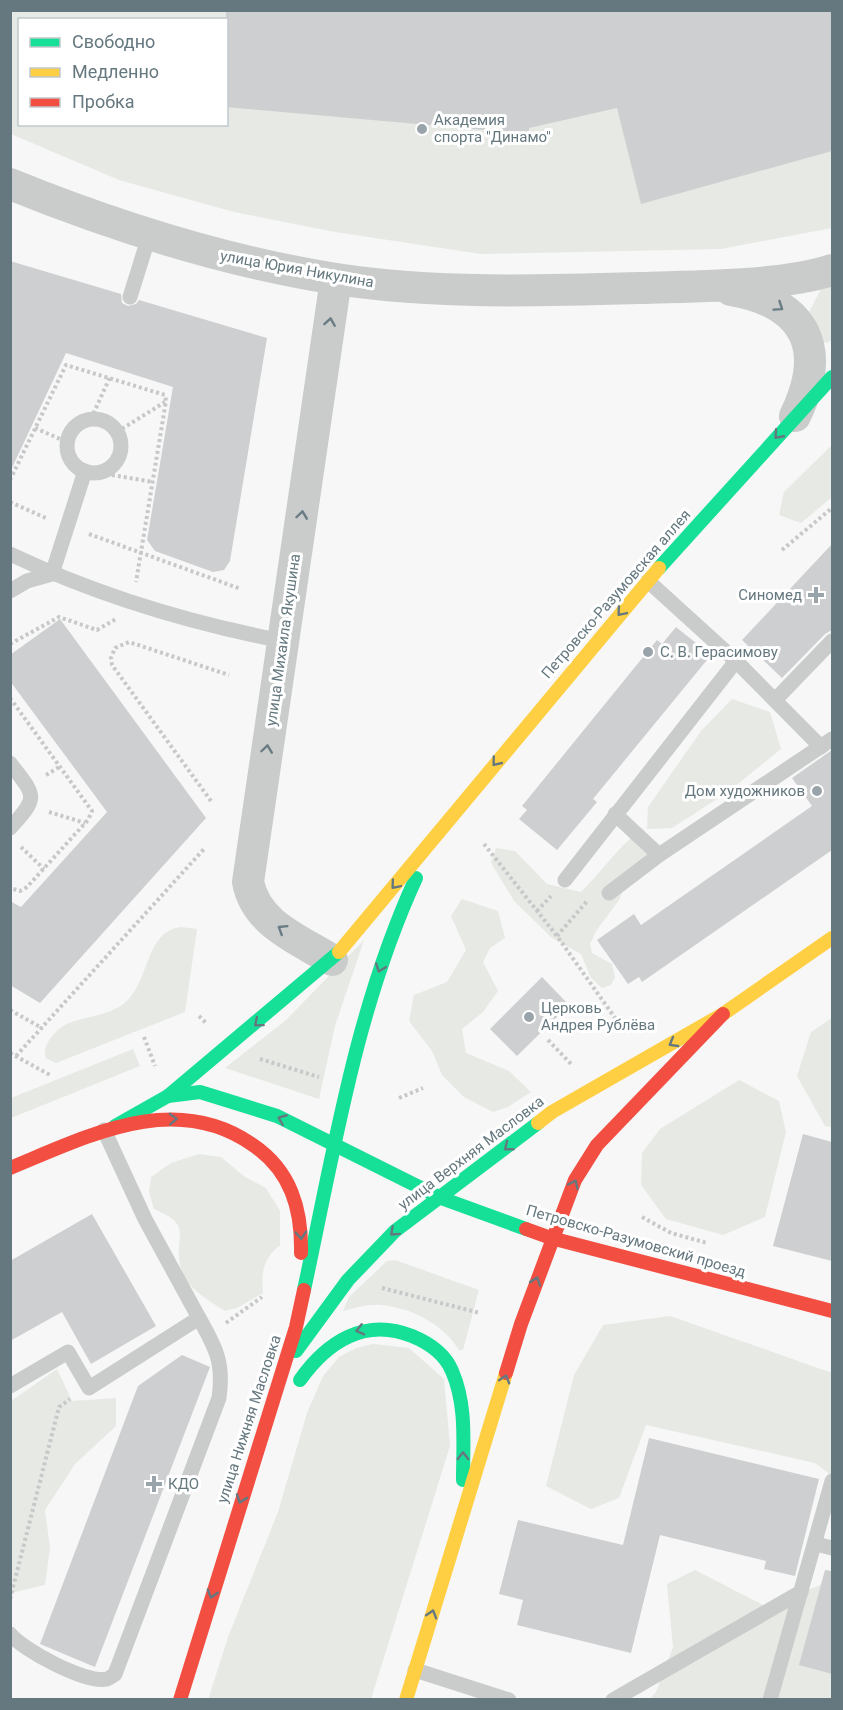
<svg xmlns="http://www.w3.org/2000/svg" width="843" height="1710" viewBox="0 0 843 1710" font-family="Roboto,sans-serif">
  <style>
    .green { fill: #e6e9e4; fill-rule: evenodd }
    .building { fill: #cecfd0 }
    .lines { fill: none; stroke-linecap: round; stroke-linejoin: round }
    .path { stroke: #c7c8c9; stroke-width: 4; stroke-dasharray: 3 3; stroke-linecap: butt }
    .lane { stroke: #cacccc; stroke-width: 15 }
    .street { stroke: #cacccc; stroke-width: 32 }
    .fast { stroke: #16e098; stroke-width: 14 }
    .slow { stroke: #ffcf43; stroke-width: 14 }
    .jam { stroke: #f24e42; stroke-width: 14 }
    .oneway { stroke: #6a7c83 }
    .oneway2 { stroke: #65787f }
    .poi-dot { fill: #98a4a9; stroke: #fff; stroke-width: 2 }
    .labels { text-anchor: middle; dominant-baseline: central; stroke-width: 6; stroke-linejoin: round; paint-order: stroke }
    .poi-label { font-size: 15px; fill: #65787f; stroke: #fff; text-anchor: start }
    .street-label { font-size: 15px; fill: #65787f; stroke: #fff }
  </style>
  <rect width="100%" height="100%" fill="#f7f7f7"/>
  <!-- green -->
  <g class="green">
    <path d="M10,11H832V228L721,249L481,254L335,232L234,212L119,180L11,134ZM20,20H226V124H20Z"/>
    <polygon points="832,282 832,339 828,343 822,342 807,316 824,283"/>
    <polygon points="832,445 832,497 801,523 779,515 784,492"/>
    <polygon points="732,699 770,712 781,749 728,792 672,828 647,829 648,807 701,731"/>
    <path d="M632,837L648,854L632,869L619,900L596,931L590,944L592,953L612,964L615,977L611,985L602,988L591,978L581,954L552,938L514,901L491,863L496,848L515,851L547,884L581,892C599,874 613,854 632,837Z"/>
    <polygon points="462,899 498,911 505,938 490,948 483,962 498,991 483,1012 462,1029 466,1053 509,1071 531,1092 508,1107 493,1112 464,1097 442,1075 432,1051 409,1021 414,995 447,982 466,950 451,916"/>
    <path d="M181,927L197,929L185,1012L56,1063L46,1058C40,1046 58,1027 69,1023C87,1016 106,1016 122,1005C151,985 143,932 181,927Z"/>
    <polygon points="364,940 335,1026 319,1099 225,1068 286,1020"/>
    <polygon points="832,1018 832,1127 825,1126 797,1076 811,1032"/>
    <polygon points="133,1049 140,1066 11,1118 11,1098"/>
    <polygon points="739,1080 779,1101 786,1132 765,1217 723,1235 666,1219 641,1185 642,1153 660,1129"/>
    <path d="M199,1154L221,1157L245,1177L266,1188L280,1211V1245C263,1259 261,1272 263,1293L237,1308L225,1311C208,1300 184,1287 180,1265C174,1233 194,1226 154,1209L149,1192L151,1177L171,1163Z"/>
    <path d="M395,1260L479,1290L463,1350H459C443,1324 410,1307 380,1305C368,1304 355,1308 343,1311L349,1297L387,1261Z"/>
    <polygon points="670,1316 832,1373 832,1476 815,1463 646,1425 619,1498 591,1509 546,1486 574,1375 603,1325"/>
    <polygon points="373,1344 409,1348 444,1379 450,1446 371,1699 208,1700 228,1637 278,1512 307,1413 323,1376 339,1357 356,1348"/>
    <polygon points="57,1369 72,1401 116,1398 116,1426 75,1464 45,1510 50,1548 45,1585 11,1593 11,1401"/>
    <polygon points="695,1570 767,1607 832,1580 832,1699 649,1700 656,1692 673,1647 667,1584"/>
  </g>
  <!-- building -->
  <g class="building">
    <polygon points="226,10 832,10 832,151 641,204 617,108 529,128 529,134 226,107"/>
    <polygon points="10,261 121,294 122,303 128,306 136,304 139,300 267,338 230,561 224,570 213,572 155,551 147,540 173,387 66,353 10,472"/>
    <polygon points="832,544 832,630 825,634 782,678 742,640"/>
    <polygon points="60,619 206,818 40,1003 10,985 10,901 21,907 107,812 10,681 10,655"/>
    <polygon points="676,627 711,655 593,799 597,802 557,850 519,819 527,810 522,806 657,640 662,644"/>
    <polygon points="832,750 832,850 642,982 639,977 628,984 597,940 634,914 641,925 812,806 792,778"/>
    <polygon points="542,977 569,1005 517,1056 490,1029"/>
    <polygon points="803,1134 832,1142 832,1261 773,1246"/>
    <polygon points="92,1214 156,1326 91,1364 62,1312 10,1341 10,1261"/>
    <polygon points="182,1355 210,1367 95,1667 40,1644 138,1386"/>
    <polygon points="649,1438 819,1479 795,1576 764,1569 766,1561 660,1535 631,1653 517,1625 523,1600 499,1594 518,1520 623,1545"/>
    <polygon points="825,1570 832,1571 832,1674 799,1665"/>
  </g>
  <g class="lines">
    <!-- path -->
    <g class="path">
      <polyline points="91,419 110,377"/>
      <polyline points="35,428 67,442"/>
      <polyline points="117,432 165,402"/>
      <polyline points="106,474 153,482"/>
      <polyline points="10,480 66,365 165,395 166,401 136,582"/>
      <polyline points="10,502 48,519"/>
      <polyline points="89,534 241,589"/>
      <polyline points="782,550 832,508"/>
      <polyline points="10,644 59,617 97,630 116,619"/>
      <polyline points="10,698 92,811 88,820 27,887 20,891 10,888"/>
      <polyline points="46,775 61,766"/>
      <polyline points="211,801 112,665 111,658 115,648 129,642 229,675"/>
      <polyline points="49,812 85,823"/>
      <polyline points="484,844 557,936 625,1032"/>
      <polyline points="21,847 44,869"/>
      <polyline points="537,911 551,896"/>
      <polyline points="557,936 588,900"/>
      <polyline points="10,1010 42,1028"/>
      <polyline points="199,1016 207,1024"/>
      <polyline points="144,1037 155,1066"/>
      <polyline points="548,1040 572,1065"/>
      <polyline points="10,1053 50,1075"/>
      <polyline points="16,1056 204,849"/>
      <polyline points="260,1059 319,1077"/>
      <polyline points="399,1098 423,1088"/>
      <polyline points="642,1217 671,1233 707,1243"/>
      <polyline points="382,1288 480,1313"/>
      <polyline points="226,1323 262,1297"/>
      <polyline points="10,1599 59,1407 70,1399"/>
    </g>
    <!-- lane -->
    <g class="lane">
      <polyline points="130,297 149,236"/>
      <circle cx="94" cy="446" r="27"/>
      <path d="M10,554C97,595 189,623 283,641"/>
      <polyline points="648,581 736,661 821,747"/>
      <polyline points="10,591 27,581 52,574 85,471"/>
      <polyline points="775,700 832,641"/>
      <path d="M10,763C35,796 40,796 10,828"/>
      <polyline points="615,814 659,855"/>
      <polyline points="565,880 736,661"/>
      <polyline points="609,893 659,855 832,739"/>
      <polyline points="10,1386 68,1352 89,1388 199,1318 145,1219 104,1130"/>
      <polyline points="816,1544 832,1548"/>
      <path d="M10,1634C23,1650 86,1684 107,1679C110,1678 112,1676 115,1674L219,1398C224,1363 216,1348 199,1318"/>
      <polyline points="415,1670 509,1700"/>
      <polyline points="613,1700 801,1592"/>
      <polyline points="770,1700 832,1481"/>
    </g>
    <!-- street -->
    <g class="street">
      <path d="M10,184C116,227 223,261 336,279C436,294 538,291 639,288C696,286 778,287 832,270"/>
      <path d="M731,290C806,303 828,348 795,416"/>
      <path d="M332,960C298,939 256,924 248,882L336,279"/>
    </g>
    <!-- fast -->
    <g class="fast">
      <polyline points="659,568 832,377"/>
      <polyline points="168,1096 200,1092 277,1116 441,1198 526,1229"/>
      <polyline points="115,1126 168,1096 339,952"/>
      <path d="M304,1290C334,1151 356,1008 416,878"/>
      <polyline points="296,1351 348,1280 395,1231 538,1123"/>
      <path d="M300,1380C327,1342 365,1317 412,1336C429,1343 445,1354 452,1371C467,1405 463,1444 463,1480"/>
    </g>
    <!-- slow -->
    <g class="slow">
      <polyline points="339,952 659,568"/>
      <polyline points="538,1123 552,1112 723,1014 832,938"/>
      <polyline points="406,1700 506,1373"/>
    </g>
    <!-- jam -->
    <g class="jam">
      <path d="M10,1168C88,1136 175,1090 253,1145C291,1171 302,1209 301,1253"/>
      <polyline points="526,1229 551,1238 832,1311"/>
      <polyline points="506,1373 521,1324 575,1180 597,1145 723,1014"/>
      <polyline points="180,1700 296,1327 304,1290"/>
    </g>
  </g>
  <!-- one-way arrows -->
  <defs><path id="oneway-chevron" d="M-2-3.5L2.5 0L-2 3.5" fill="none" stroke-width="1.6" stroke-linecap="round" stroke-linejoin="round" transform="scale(1.5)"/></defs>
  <g class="oneway">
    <use href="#oneway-chevron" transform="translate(779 307) rotate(34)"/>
    <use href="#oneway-chevron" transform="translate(330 322) rotate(-81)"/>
    <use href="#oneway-chevron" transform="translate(302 515) rotate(-82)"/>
    <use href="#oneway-chevron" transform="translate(267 749) rotate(-82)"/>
    <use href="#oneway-chevron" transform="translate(282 929) rotate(-148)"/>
  </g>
  <g class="oneway2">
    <use href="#oneway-chevron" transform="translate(778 435) rotate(132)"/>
    <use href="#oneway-chevron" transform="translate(621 612) rotate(130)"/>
    <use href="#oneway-chevron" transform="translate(496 762) rotate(129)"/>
    <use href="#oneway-chevron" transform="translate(395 885) rotate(130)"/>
    <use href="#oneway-chevron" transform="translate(380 968) rotate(110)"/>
    <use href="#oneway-chevron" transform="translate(258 1023) rotate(140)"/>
    <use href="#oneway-chevron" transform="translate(673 1043) rotate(150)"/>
    <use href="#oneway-chevron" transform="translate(173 1119) rotate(-2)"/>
    <use href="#oneway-chevron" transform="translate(282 1119) rotate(-158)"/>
    <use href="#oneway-chevron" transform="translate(508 1147) rotate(142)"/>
    <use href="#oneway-chevron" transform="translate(574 1184) rotate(-65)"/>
    <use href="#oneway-chevron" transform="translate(394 1232) rotate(138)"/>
    <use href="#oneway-chevron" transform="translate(301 1235) rotate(86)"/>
    <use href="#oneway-chevron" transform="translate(536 1281) rotate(-71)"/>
    <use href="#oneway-chevron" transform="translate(360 1330) rotate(166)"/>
    <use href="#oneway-chevron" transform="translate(505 1379) rotate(-73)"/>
    <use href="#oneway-chevron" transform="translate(463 1456) rotate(-90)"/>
    <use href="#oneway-chevron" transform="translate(241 1499) rotate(109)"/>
    <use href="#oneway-chevron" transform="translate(212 1594) rotate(107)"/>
    <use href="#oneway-chevron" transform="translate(432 1614) rotate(-73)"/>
  </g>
  <!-- markers -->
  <g class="poi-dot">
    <circle cx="422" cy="129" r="6"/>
    <path d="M813 586h6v6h6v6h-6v6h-6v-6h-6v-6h6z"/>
    <circle cx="648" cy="652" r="6"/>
    <circle cx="817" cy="791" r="6"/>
    <circle cx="529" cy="1017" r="6"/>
    <path d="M151 1475h6v6h6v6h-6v6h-6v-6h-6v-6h6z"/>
  </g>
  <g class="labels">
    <!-- poi labels -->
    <g class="poi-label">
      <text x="434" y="120">Академия<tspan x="434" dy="17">спорта "Динамо"</tspan></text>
      <text x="802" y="595" text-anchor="end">Синомед</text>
      <text x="660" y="652">С. В. Герасимову</text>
      <text x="805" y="791" text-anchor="end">Дом художников</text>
      <text x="541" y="1008">Церковь<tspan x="541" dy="17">Андрея Рублёва</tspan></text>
      <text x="168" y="1484">КДО</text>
    </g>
    <!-- street labels -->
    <g class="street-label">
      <text transform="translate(297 269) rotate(10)">улица Юрия Никулина</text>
      <text transform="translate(616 594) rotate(-49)">Петровско-Разумовская аллея</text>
      <text transform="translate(283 640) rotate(-82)">улица Михаила Якушина</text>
      <text transform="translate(471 1153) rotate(-37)">улица Верхняя Масловка</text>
      <text transform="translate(636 1241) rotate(16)">Петровско-Разумовский проезд</text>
      <text transform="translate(249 1419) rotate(-72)">улица Нижняя Масловка</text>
    </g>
  </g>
  <!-- border -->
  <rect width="843" height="1710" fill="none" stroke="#65787f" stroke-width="24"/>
  <!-- legend -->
  <rect x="18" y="18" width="210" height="108" fill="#ffffff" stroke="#c1c9cc" stroke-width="1.5"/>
  <rect x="30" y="38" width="30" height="9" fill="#16e098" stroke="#c1c9cc" stroke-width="1.5"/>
  <text x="72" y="48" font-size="18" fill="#65787f">Свободно</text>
  <rect x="30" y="68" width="30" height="9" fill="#ffcf43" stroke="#c1c9cc" stroke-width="1.5"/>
  <text x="72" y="78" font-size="18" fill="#65787f">Медленно</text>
  <rect x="30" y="98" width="30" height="9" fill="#f24e42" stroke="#c1c9cc" stroke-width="1.5"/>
  <text x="72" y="108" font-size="18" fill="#65787f">Пробка</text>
</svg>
